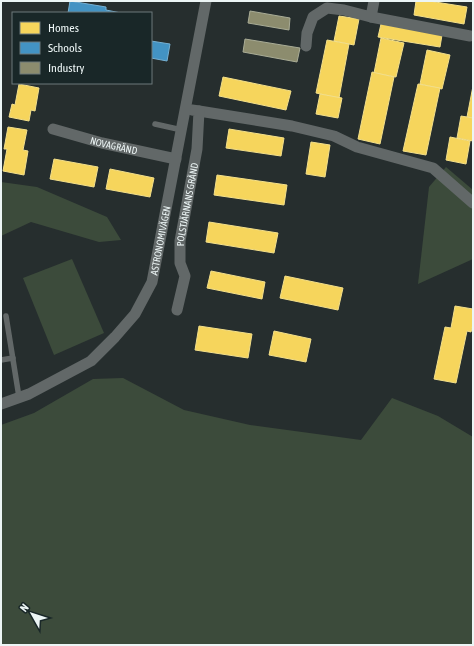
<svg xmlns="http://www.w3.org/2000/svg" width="474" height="646" viewBox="0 0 474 646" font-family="'Asap Condensed',sans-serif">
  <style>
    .green { fill: #3c4b3b }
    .homes { fill: #f6d55c; stroke: #f3df8a }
    .schools { fill: #4393c3; stroke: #76b0d2 }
    .industry { fill: #8c8c6e; stroke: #a9ac96 }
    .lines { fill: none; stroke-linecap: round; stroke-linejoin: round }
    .service { stroke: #626868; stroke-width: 5.5 }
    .minor { stroke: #626868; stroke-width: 11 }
    .labels { text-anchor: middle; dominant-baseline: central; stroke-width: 4; stroke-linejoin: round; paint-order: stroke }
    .street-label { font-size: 10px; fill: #ecf5f5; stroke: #192728 }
  </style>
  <rect width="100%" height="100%" fill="#262e2e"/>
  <!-- green -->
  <g class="green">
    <polygon points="446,167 473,190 473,259 418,284 429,187"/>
    <polygon points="1,182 37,187 107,217 121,240 99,242 31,222 1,236"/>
    <polygon points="72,259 104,333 54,355 23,278"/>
    <polygon points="123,378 184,410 250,425 361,440 392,398 438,416 473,437 473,645 1,645 1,425 34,413 93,379"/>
  </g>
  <!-- homes -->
  <g class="homes">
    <polygon points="416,1 429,1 467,7 464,24 414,15"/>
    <polygon points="339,16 359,19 354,45 334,41"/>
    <polygon points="381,24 442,35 440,47 378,37"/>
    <polygon points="381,38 404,43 396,77 374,73"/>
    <polygon points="327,40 349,44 339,98 316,93"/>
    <polygon points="427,50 450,55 442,89 420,84"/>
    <polygon points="372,72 394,77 380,144 358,139"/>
    <polygon points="223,77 291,91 286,110 219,96"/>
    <polygon points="19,84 39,88 35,111 31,110 29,121 9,117 12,104 15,105"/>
    <polygon points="418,84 440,88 426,155 403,151"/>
    <polygon points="473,86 473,118 467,117"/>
    <polygon points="320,94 342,98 338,118 316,114"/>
    <polygon points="461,116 473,118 473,141 457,138"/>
    <polygon points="8,127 27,130 23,150 28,151 24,175 3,171 7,149 4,149"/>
    <polygon points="229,129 284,138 281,156 226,148"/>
    <polygon points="450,137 470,141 466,164 446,160"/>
    <polygon points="311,142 330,145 325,177 306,174"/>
    <polygon points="54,159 98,167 94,187 50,179"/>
    <polygon points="110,169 154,178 150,197 106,189"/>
    <polygon points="217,175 287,185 284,205 214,195"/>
    <polygon points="209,222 278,233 274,253 206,242"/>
    <polygon points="211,271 265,282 262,299 207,288"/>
    <polygon points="285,276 343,288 338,310 280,298"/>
    <polygon points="455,306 473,309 473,324 471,332 467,331 456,383 434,379 445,327 451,328"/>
    <polygon points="199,326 252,334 248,358 195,350"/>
    <polygon points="274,331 311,339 306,362 269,355"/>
  </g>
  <!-- schools -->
  <g class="schools">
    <polygon points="70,1 106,7 106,10 121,13 68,13"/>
    <polygon points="151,41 170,44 167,61 151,58"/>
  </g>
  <!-- industry -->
  <g class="industry">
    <polygon points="250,11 290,18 289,30 248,23"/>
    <polygon points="245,39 300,48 297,62 243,52"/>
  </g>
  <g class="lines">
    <!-- service -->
    <g class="service">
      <polyline points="155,124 182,130"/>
      <polyline points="6,316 19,397"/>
      <polyline points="1,360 13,358"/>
    </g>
    <!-- minor -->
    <g class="minor">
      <polyline points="371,17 470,36"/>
      <polyline points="306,46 307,33 313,17 327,8 344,10 371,17 374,1"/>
      <polyline points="199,111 292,126 334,136 357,147 433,168 473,203"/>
      <path id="s1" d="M53,129L102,143L176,159"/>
      <path id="s2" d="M177,310L185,276L180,263V241L197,149L199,111L192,110"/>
      <path id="s3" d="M1,404L29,394L91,361L115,337L135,314L152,282L206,1"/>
    </g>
  </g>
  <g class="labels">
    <!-- street labels -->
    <g class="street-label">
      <text stroke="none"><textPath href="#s1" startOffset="63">NOVAGRÄND</textPath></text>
      <text stroke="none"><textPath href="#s2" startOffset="108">POLSTJÄRNANS GRÄND</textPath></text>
      <text stroke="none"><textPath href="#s3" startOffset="243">ASTRONOMIVÄGEN</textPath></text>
    </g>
  </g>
  <!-- border -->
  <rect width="474" height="646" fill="none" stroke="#ecf5f5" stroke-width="4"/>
  <!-- legend -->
  <rect x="12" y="12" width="140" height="72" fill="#192728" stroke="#6d797a"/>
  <rect x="20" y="22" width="20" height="12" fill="#f6d55c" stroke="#6d797a"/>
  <text x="48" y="32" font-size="12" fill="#ecf5f5">Homes</text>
  <rect x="20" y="42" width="20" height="12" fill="#4393c3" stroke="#6d797a"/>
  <text x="48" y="52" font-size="12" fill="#ecf5f5">Schools</text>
  <rect x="20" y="62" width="20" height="12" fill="#8c8c6e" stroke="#6d797a"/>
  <text x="48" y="72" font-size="12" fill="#ecf5f5">Industry</text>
  <!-- north arrow -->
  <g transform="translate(32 614) rotate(309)" stroke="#192728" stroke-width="3" paint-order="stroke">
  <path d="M0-3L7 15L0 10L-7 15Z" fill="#ecf5f5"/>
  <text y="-6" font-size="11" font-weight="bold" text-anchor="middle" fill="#ecf5f5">N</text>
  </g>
</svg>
